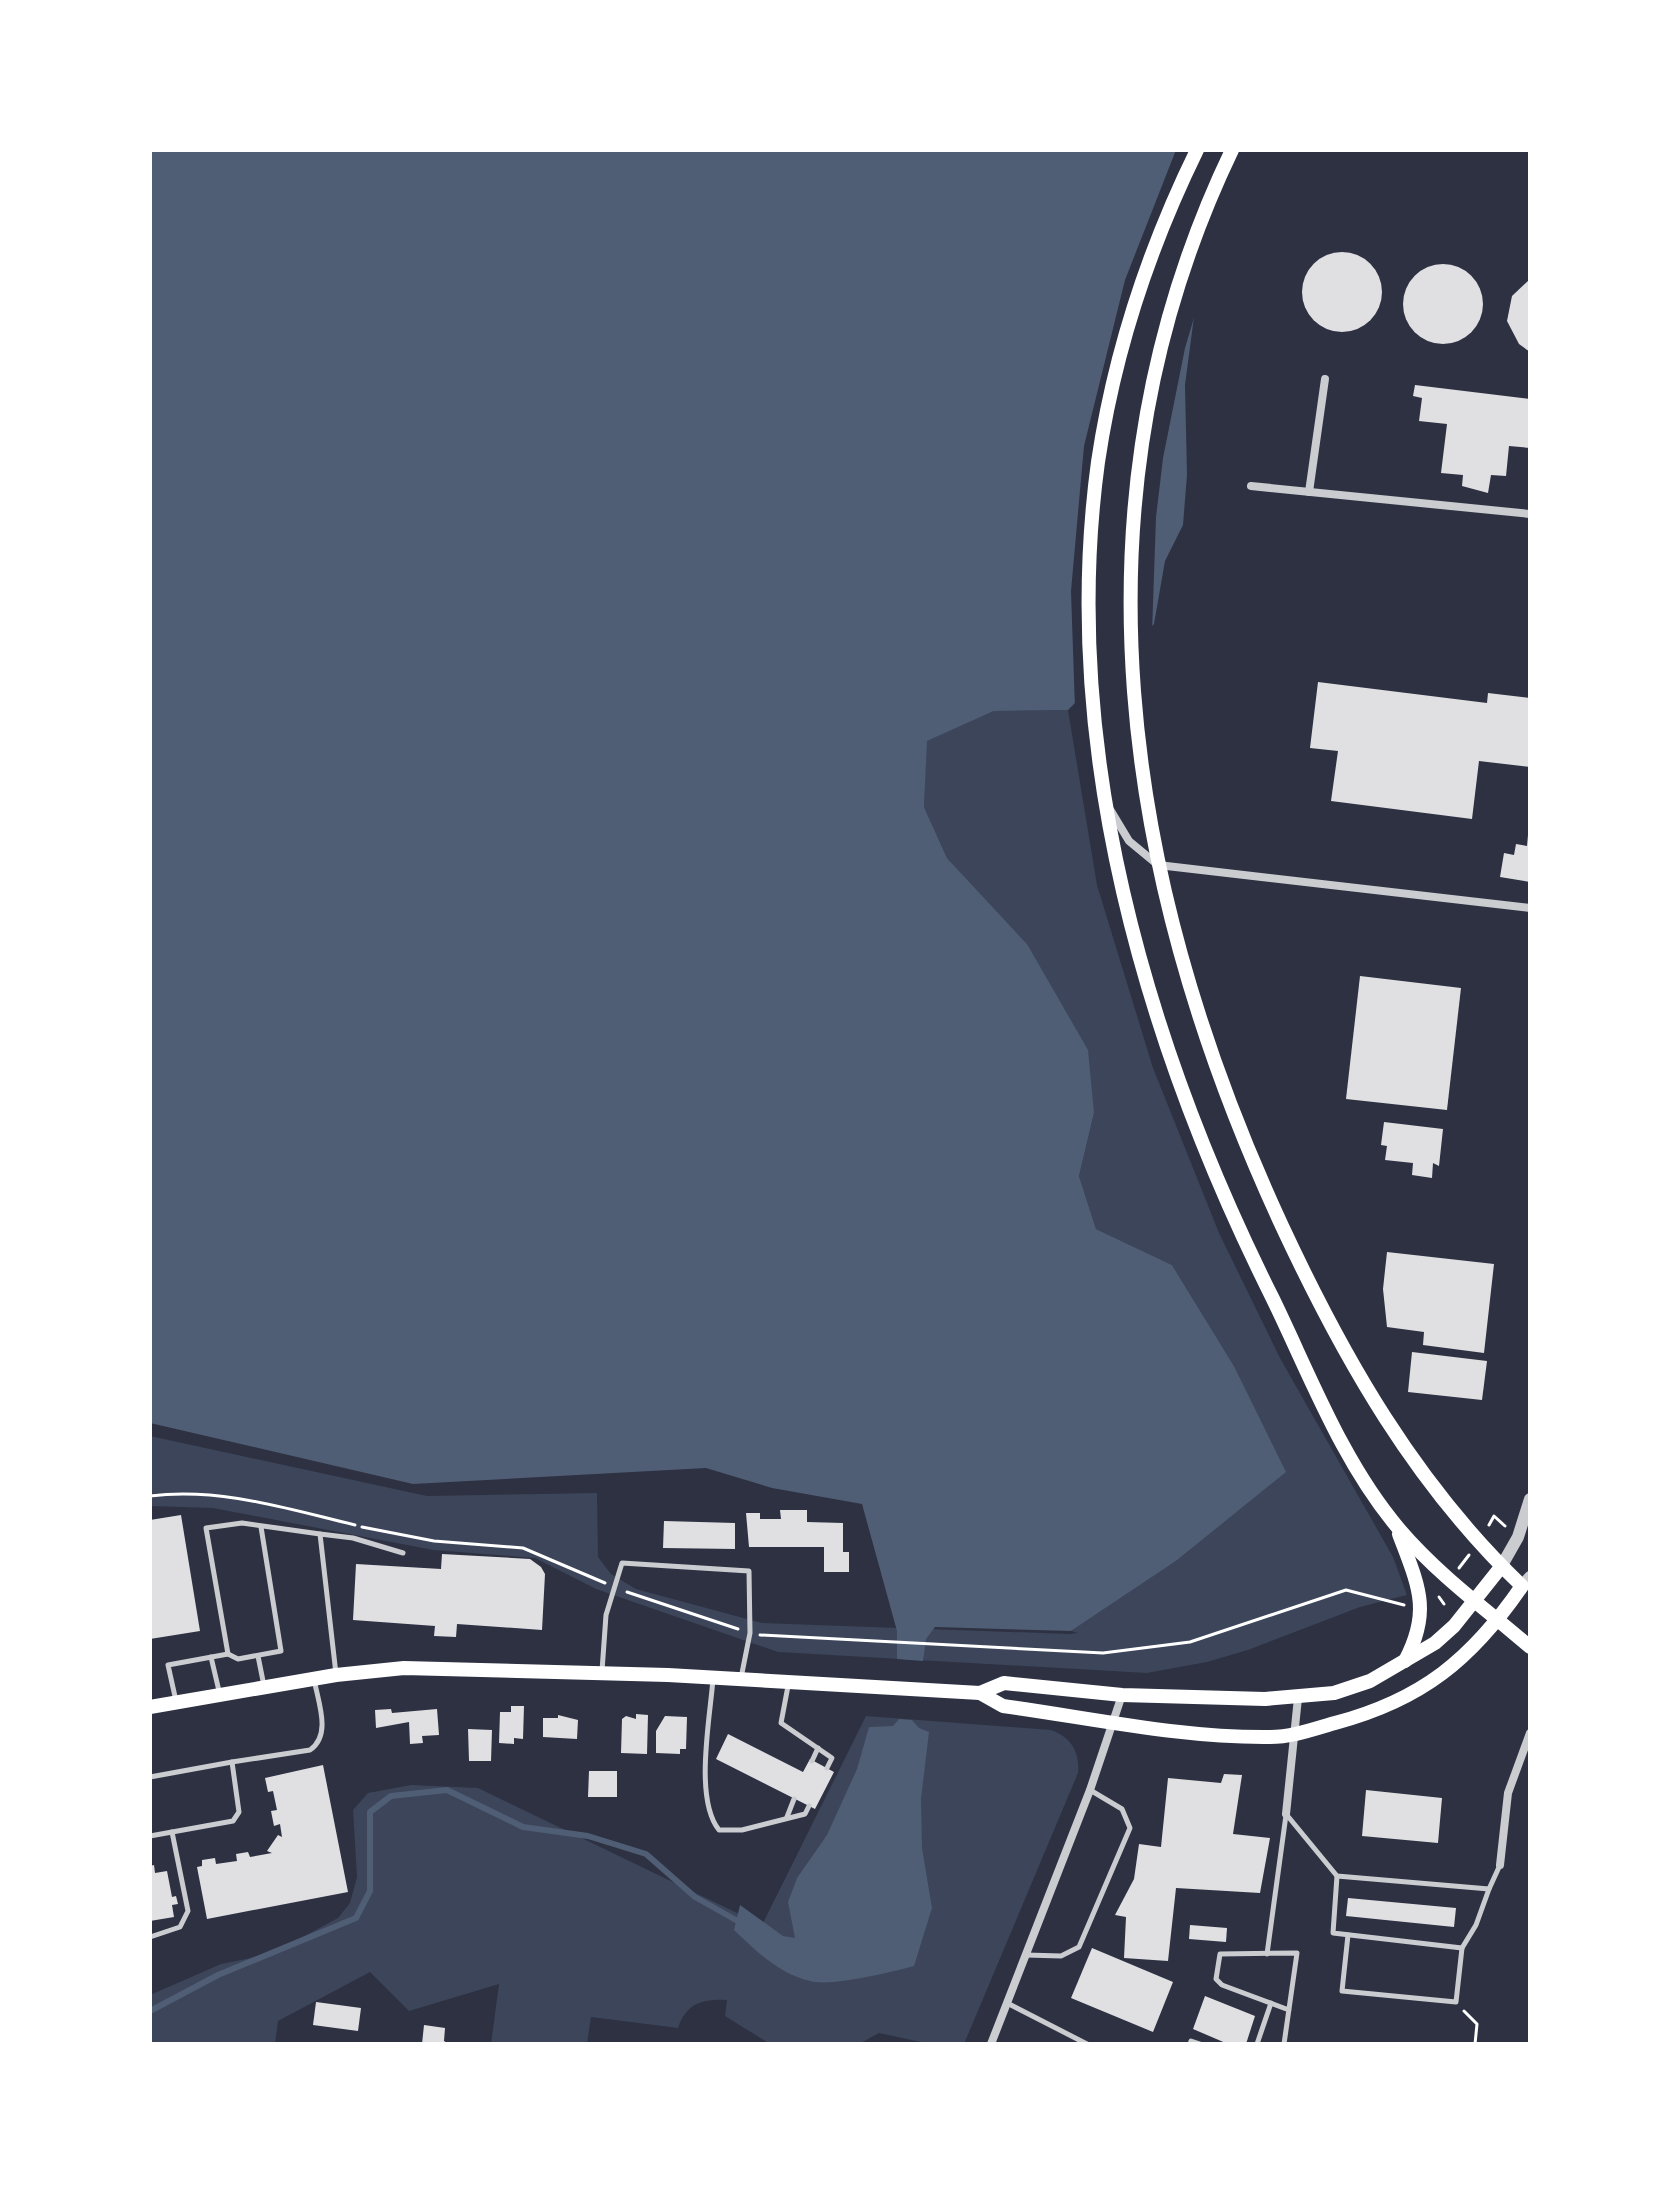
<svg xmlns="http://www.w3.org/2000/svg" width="1680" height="2194" viewBox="0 0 1680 2194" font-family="Raleway,sans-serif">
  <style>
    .green { fill: #3c4559 }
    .water { fill: #4f5d75 }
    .pier { fill: #2d3142 }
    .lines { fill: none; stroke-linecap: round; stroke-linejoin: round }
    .stream { stroke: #4f5d75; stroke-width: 6 }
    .building { fill: #e0e0e3 }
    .path { stroke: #fff; stroke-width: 3 }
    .service { stroke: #caccd0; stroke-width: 5 }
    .minor { stroke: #caccd0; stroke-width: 8 }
    .tertiary { stroke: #caccd0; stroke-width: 12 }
    .secondary { stroke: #fff; stroke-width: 14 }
    .primary { stroke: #fff; stroke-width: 14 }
  </style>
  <rect width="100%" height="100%" fill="#2d3142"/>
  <!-- green -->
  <g class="green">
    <polygon points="1068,710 1097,885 1153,1068 1219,1233 1280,1358 1393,1557 1407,1595 1360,1607 1248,1650 1207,1662 1147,1673 778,1652 596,1589 535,1558 433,1550 213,1508 150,1506 150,1436 427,1496 597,1493 598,1557 611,1574 636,1589 762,1623 1070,1634 1078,1633 1071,1631 1176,1561 1285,1472 1234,1366 1172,1265 1096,1229 1079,1176 1094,1113 1027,944 947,858 924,807 926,741 994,711"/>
    <path d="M866,1716L1051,1730C1071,1737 1080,1752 1078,1773L964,2044H930L879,2033L859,2044H770L725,2016L727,2000C702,1999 687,2003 678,2028L591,2017L587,2044H491L499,1984L409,2011L370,1972L278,2021L275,2044H150V1995L221,1964L271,1954L338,1918L350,1903L357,1877L353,1810L368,1793L411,1785L478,1788L762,1925Z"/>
  </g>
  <!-- water -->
  <g class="water">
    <polygon points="150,150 1216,150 1185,385 1187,475 1183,525 1165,561 1154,624 1068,710 994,711 927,741 924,807 947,858 1027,944 1088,1050 1094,1113 1079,1176 1096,1229 1172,1265 1234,1366 1286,1472 1176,1561 1071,1631 935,1627 926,1639 923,1661 897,1659 897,1631 862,1504 772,1488 706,1468 413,1484 150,1423"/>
    <path d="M899,1719L912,1720L919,1728L929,1732L921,1799L922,1848L932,1908L914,1966C891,1972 832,1987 810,1981C779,1974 756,1951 734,1930L740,1905L783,1936L795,1938L788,1902L797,1878L827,1835L857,1769L869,1727L893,1726Z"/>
  </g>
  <!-- pier -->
  <polygon class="pier" points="1176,150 1220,150 1201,294 1185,348 1163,458 1156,517 1152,632 1075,709 1071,591 1084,446 1125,280"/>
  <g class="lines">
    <!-- stream -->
    <polyline class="stream" points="150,2011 218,1975 356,1918 370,1891 370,1812 391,1796 447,1790 523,1827 588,1836 646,1854 695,1897 743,1924"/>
  </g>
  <!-- building -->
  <g class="building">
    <circle cx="1342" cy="292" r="40"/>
    <circle cx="1443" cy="304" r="40"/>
    <polygon points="1530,279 1530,352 1519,344 1507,321 1512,296"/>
    <polygon points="1415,385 1530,399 1530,448 1509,446 1506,476 1491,475 1488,493 1462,486 1463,475 1441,473 1447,424 1419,421 1422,398 1413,396"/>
    <polygon points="1318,682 1487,703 1488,693 1530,698 1530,767 1479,761 1472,819 1331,801 1338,751 1310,748"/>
    <polygon points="1528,835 1530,882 1500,877 1504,853 1514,855 1516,844 1527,846"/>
    <polygon points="1360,976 1461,988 1447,1110 1346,1099"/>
    <polygon points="1384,1122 1443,1129 1439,1166 1433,1163 1432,1178 1412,1175 1413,1163 1385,1160 1387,1146 1381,1145"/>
    <polygon points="1387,1252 1494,1264 1484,1353 1423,1345 1424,1332 1387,1327 1383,1289"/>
    <polygon points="1412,1352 1487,1361 1482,1400 1408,1392"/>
    <polygon points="780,1510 807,1510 807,1522 843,1523 843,1552 849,1552 849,1572 824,1572 824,1547 749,1547 746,1513 760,1513 760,1519 781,1519"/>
    <polygon points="181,1515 200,1631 150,1639 150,1520"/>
    <polygon points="664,1521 735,1523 735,1549 663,1548"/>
    <polygon points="442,1554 530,1559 541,1567 545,1574 542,1630 457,1624 456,1637 434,1636 435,1626 353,1620 356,1564 441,1569"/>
    <polygon points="511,1706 524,1706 523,1739 514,1738 514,1744 499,1743 500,1712 511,1712"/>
    <polygon points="391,1709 392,1713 437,1709 439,1735 422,1736 423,1743 410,1744 409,1722 376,1728 375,1710"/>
    <polygon points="636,1714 648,1715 647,1754 621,1753 622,1719 626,1716 636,1719"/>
    <polygon points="558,1715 578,1720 577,1739 543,1737 543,1718 558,1718"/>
    <polygon points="665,1716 687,1717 686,1749 680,1749 680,1754 656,1753 656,1731"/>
    <polygon points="468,1729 492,1730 491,1761 469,1761"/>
    <polygon points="728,1734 803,1772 810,1759 834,1772 815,1809 716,1759"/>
    <polygon points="323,1765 348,1892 207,1919 197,1867 202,1866 202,1860 215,1858 216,1864 237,1861 236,1854 248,1852 250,1857 272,1853 267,1851 278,1835 282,1837 280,1824 274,1826 271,1811 277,1810 273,1791 268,1792 265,1778"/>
    <polygon points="589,1771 617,1771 617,1797 588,1797"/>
    <polygon points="1224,1774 1242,1775 1233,1834 1270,1838 1260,1893 1176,1888 1168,1961 1124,1958 1126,1917 1115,1915 1134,1879 1139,1844 1161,1847 1168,1778 1221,1783"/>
    <polygon points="1366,1790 1442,1798 1438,1843 1362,1836"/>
    <polygon points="154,1865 155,1873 167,1871 172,1897 176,1896 178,1904 172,1905 174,1917 150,1921 150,1866"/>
    <polygon points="1348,1898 1456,1908 1454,1927 1346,1916"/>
    <polygon points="1190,1925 1227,1928 1226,1942 1189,1939"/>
    <polygon points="1092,1948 1173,1982 1153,2032 1071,1998"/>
    <polygon points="1205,1996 1255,2016 1246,2044 1228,2044 1193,2029"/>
    <polygon points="316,2002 361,2008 358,2031 313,2025"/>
    <polygon points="424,2025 445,2028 444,2041 449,2044 422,2044"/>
  </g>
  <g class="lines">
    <!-- path -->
    <g class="path">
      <path d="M150,1496C220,1487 288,1509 355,1525"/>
      <polyline points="1489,1525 1494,1516 1505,1526"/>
      <polyline points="362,1527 434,1541 523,1548 605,1583"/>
      <polyline points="1459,1568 1469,1555"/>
      <polyline points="627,1592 738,1629"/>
      <polyline points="1439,1597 1444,1604"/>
      <polyline points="760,1635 1103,1653 1190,1642 1346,1590 1404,1605"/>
      <polyline points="1464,2011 1477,2024 1475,2044"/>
    </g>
    <!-- service -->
    <g class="service">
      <polyline points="320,1534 353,1538 403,1553"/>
      <polyline points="228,1654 238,1659 281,1651 261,1527"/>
      <polyline points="258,1656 264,1686"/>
      <polyline points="211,1657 219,1691"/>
      <polyline points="602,1671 606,1615 622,1563 749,1571 750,1633 741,1678"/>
      <path d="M713,1679C710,1719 694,1799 719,1830H742L805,1814L809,1806"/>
      <polyline points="788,1686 781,1723 832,1758 827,1768"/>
      <polyline points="176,1701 168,1665 228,1654 206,1528 242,1523 320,1534 336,1674"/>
      <polyline points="812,1761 818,1748"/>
      <path d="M232,1762L310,1750C332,1735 318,1702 314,1679"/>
      <polyline points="150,1777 232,1762 239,1812 233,1821 150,1836"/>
      <polyline points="1286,1814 1337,1876 1489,1889 1500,1865"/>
      <polyline points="787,1817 794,1799"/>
      <polyline points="1337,1876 1333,1933 1462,1948 1476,1925 1489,1889"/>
      <polyline points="1348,1935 1342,1991 1456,2002 1462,1948"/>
      <polyline points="150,1937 180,1927 188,1911 172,1832"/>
      <polyline points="1267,1954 1286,1815"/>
      <polyline points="1026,1955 1061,1956 1079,1947 1130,1828 1122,1809 1090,1790"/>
      <polyline points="1007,2003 1087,2044"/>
      <polyline points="1190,2044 1191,2041 1200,2044"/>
      <polyline points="1257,2044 1271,2003"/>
      <polyline points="1284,2044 1297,1953 1220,1954 1216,1979 1222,1985 1289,2010"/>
    </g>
    <!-- minor -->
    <g class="minor">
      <polyline points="1251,486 1530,514"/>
      <polyline points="1309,492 1325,379"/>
      <polyline points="1111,811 1129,841 1158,865 1530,908"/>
      <polyline points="1286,1814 1298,1698"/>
      <polyline points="1500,1865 1508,1793 1530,1733"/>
      <polyline points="991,2044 1090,1790 1122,1695"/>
    </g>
    <!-- tertiary -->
    <g class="tertiary">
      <polyline points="1501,1567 1518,1537 1530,1499"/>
      <polyline points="1522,1586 1530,1577"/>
    </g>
    <!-- secondary -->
    <polyline class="secondary" points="1499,1621 1530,1647"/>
    <!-- primary -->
    <g class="primary">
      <path d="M1197,150C1149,248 1114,354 1098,462C1059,747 1146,1045 1272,1297C1310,1375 1342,1462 1399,1529C1428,1563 1463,1592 1499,1621"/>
      <path d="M1399,1534C1418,1585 1432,1610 1405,1661"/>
      <polyline points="980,1693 1004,1683 1122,1695 1265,1699 1334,1693 1370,1681 1435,1643 1454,1626 1501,1567"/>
      <path d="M150,1707L336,1675L404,1668L668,1675L980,1693L1003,1706C1091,1718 1181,1738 1270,1737C1292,1737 1314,1729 1335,1723C1422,1700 1472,1659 1522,1586C1415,1484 1344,1359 1282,1226C1123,883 1063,502 1232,150"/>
    </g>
  </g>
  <!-- border -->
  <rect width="1680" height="2194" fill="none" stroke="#ffffff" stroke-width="304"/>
</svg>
